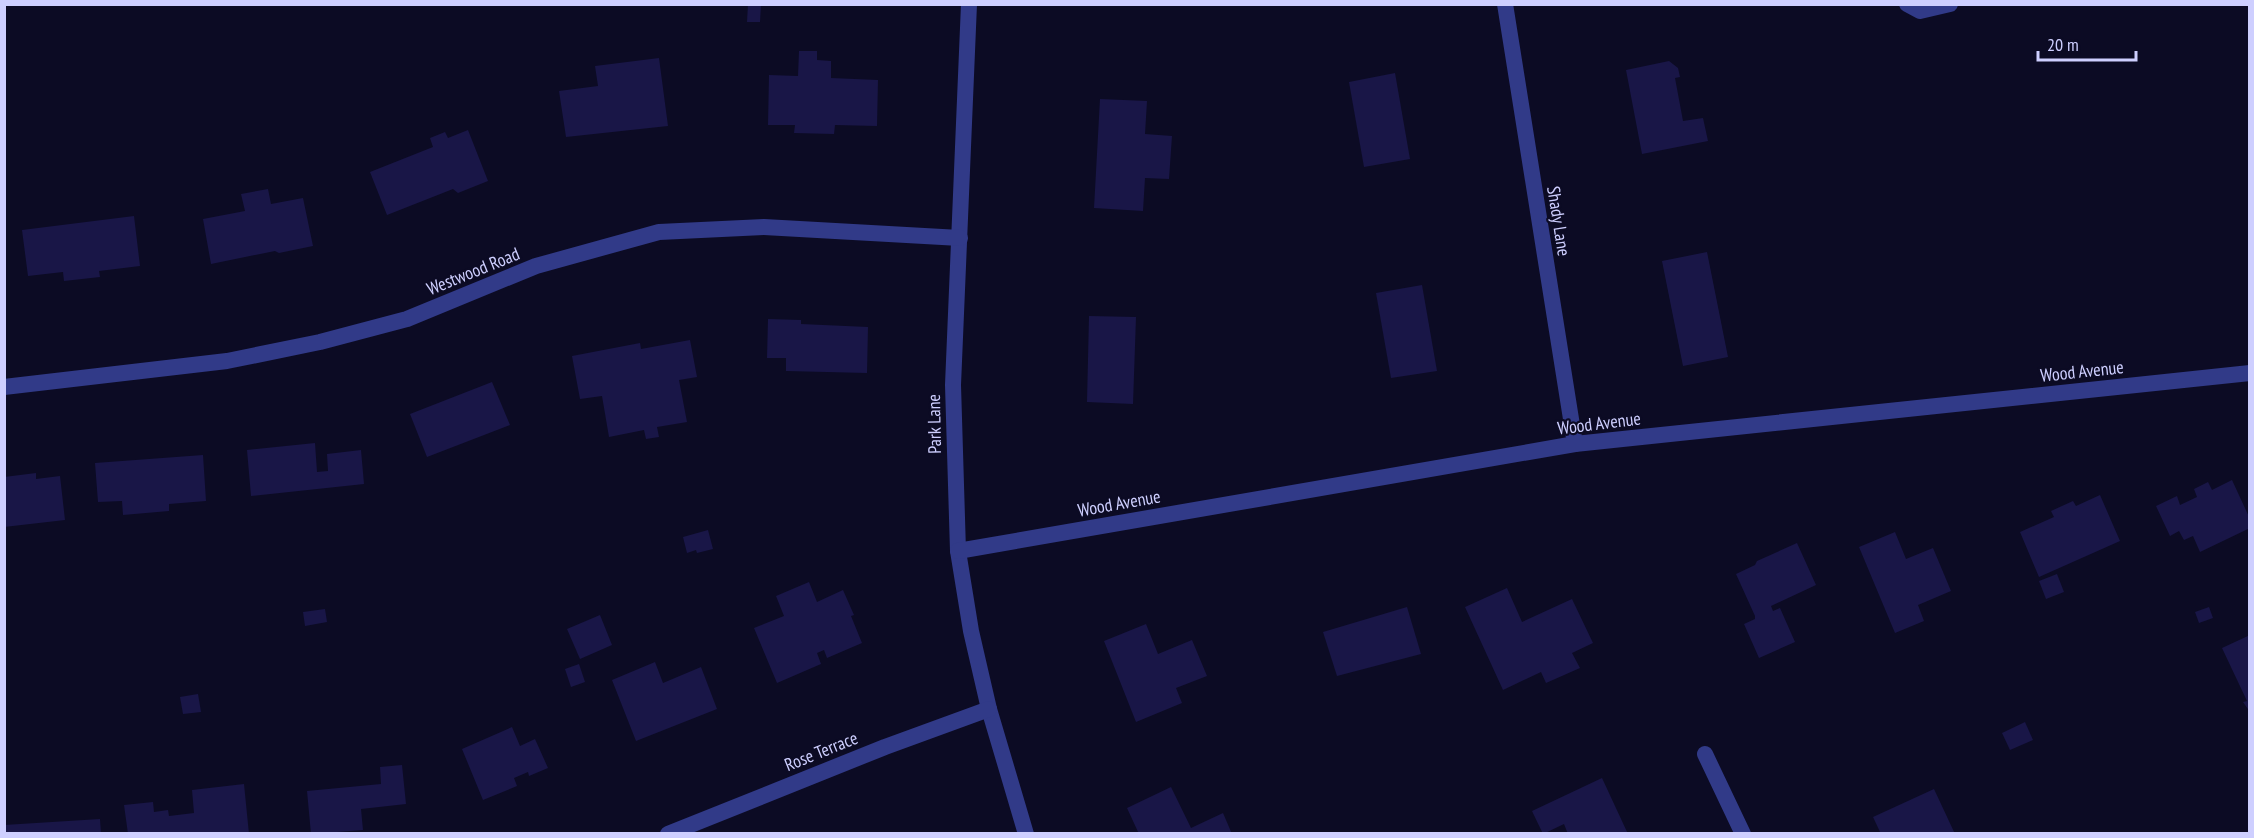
<svg xmlns="http://www.w3.org/2000/svg" width="2254" height="838" viewBox="0 0 2254 838" font-family="'PT Sans Narrow',sans-serif">
  <style>
    .building { fill: #191647 }
    .lines { fill: none; stroke-linecap: round; stroke-linejoin: round }
    .service { stroke: #313a88; stroke-width: 16 }
    .minor { stroke: #313a88; stroke-width: 16 }
    .labels { text-anchor: middle; dominant-baseline: central; stroke-width: 4.5; stroke-linejoin: round; paint-order: stroke }
    .street-label { font-size: 18px; fill: #cecfff; stroke: #0c0b24 }
  </style>
  <rect width="100%" height="100%" fill="#0c0b24"/>
  <!-- building -->
  <g class="building">
    <polygon points="748,4 761,4 760,22 747,22"/>
    <polygon points="799,51 817,51 817,60 831,61 831,78 878,80 877,126 835,125 834,134 794,133 795,125 768,125 769,75 798,76"/>
    <polygon points="659,58 668,126 566,137 559,91 598,86 595,66"/>
    <polygon points="1669,61 1678,68 1680,77 1675,78 1683,121 1703,118 1708,141 1642,154 1626,70"/>
    <polygon points="1395,73 1410,159 1364,167 1349,82"/>
    <polygon points="1100,99 1147,101 1145,134 1172,136 1169,179 1145,178 1143,211 1094,208"/>
    <polygon points="468,130 488,181 458,193 453,189 387,215 370,172 433,147 430,138 445,132 448,138"/>
    <polygon points="268,189 271,204 303,198 313,246 279,253 275,251 211,264 203,219 245,211 241,194"/>
    <polygon points="134,216 140,266 99,271 100,277 64,281 63,272 28,276 22,230"/>
    <polygon points="1707,252 1728,357 1683,366 1662,261"/>
    <polygon points="1422,285 1437,371 1391,378 1376,293"/>
    <polygon points="1089,316 1136,317 1133,404 1087,402"/>
    <polygon points="768,319 801,320 801,324 868,327 867,373 786,371 786,358 767,358"/>
    <polygon points="690,340 697,377 679,380 687,422 657,427 659,437 646,439 644,430 609,437 602,396 580,399 572,356 640,343 641,349"/>
    <polygon points="492,382 510,425 427,457 410,414"/>
    <polygon points="315,443 317,472 328,471 327,454 361,450 364,484 251,496 247,450"/>
    <polygon points="203,455 206,501 169,504 169,511 123,515 122,501 98,502 95,463"/>
    <polygon points="36,473 36,479 60,476 65,520 4,527 4,477"/>
    <polygon points="2232,480 2250,519 2250,528 2200,552 2193,536 2184,540 2179,531 2170,536 2156,506 2177,496 2180,505 2197,497 2194,489 2208,482 2212,490"/>
    <polygon points="2100,495 2120,541 2039,577 2020,532 2054,517 2051,511 2073,501 2076,506"/>
    <polygon points="708,530 713,549 697,553 696,550 687,553 683,537"/>
    <polygon points="1895,532 1906,559 1933,548 1951,591 1918,605 1924,621 1895,633 1859,547"/>
    <polygon points="1797,543 1816,585 1771,606 1773,611 1780,608 1795,642 1759,658 1744,624 1755,619 1755,616 1736,574 1755,565 1757,561"/>
    <polygon points="2057,574 2064,592 2046,599 2039,581"/>
    <polygon points="809,582 817,602 843,590 854,615 851,616 862,643 827,658 824,650 817,653 821,664 777,683 754,628 784,616 776,596"/>
    <polygon points="1507,588 1522,622 1572,599 1593,643 1572,653 1580,668 1546,683 1541,672 1503,690 1465,607"/>
    <polygon points="1407,607 1421,654 1337,676 1323,632"/>
    <polygon points="2209,607 2213,618 2199,623 2195,612"/>
    <polygon points="325,609 327,622 305,626 303,612"/>
    <polygon points="600,615 612,645 580,659 567,629"/>
    <polygon points="1146,624 1158,654 1192,640 1207,676 1176,688 1182,703 1136,722 1104,641"/>
    <polygon points="2250,635 2250,712 2243,702 2247,701 2222,648"/>
    <polygon points="655,662 663,683 701,667 717,709 636,741 612,680"/>
    <polygon points="579,664 585,682 571,687 565,669"/>
    <polygon points="198,694 201,712 183,714 180,697"/>
    <polygon points="2025,722 2033,740 2010,750 2002,733"/>
    <polygon points="512,727 520,746 535,739 548,768 529,776 528,772 514,778 517,786 483,800 462,749"/>
    <polygon points="402,765 406,804 361,809 363,830 311,834 307,791 381,784 380,767"/>
    <polygon points="1602,778 1628,834 1568,834 1564,824 1543,834 1532,811"/>
    <polygon points="244,784 249,834 128,834 124,805 153,802 154,812 168,810 169,816 194,813 192,790"/>
    <polygon points="1171,787 1191,828 1223,813 1232,834 1139,834 1127,808"/>
    <polygon points="1934,789 1955,834 1881,834 1873,817"/>
    <polygon points="100,819 101,834 4,834 4,825"/>
  </g>
  <g class="lines">
    <!-- service -->
    <polyline class="service" points="1907,4 1920,11 1950,4"/>
    <!-- minor -->
    <g class="minor">
      <polyline points="969,4 953,385 958,551 971,631 989,709 1026,834"/>
      <polyline points="1505,4 1575,444"/>
      <polyline points="4,387 227,361 320,342 407,319 536,266 659,232 764,227 960,238"/>
      <polyline points="958,551 1575,444 2250,373"/>
      <polyline points="1705,754 1743,834"/>
      <polyline points="668,834 885,747 989,709"/>
    </g>
  </g>
  <g class="labels">
    <!-- street labels -->
    <g class="street-label">
      <text transform="translate(1559 221) rotate(81)">Shady Lane</text>
      <text transform="translate(473 271) rotate(-22)">Westwood Road</text>
      <text transform="translate(2082 371) rotate(-6)">Wood Avenue</text>
      <text transform="translate(1599 423) rotate(-7)">Wood Avenue</text>
      <text transform="translate(934 424) rotate(-91)">Park Lane</text>
      <text transform="translate(1119 503) rotate(-10)">Wood Avenue</text>
      <text transform="translate(821 751) rotate(-22)">Rose Terrace</text>
    </g>
  </g>
  <!-- border -->
  <rect width="2254" height="838" fill="none" stroke="#cecfff" stroke-width="12"/>
  <!-- scale -->
  <path d="M2038 51v9h98v-9" fill="none" stroke="#cecfff" stroke-width="3"/>
  <text x="2047" y="51" font-size="18" fill="#cecfff" stroke="#0c0b24" stroke-width="4.5" paint-order="stroke">20 m</text>
</svg>
